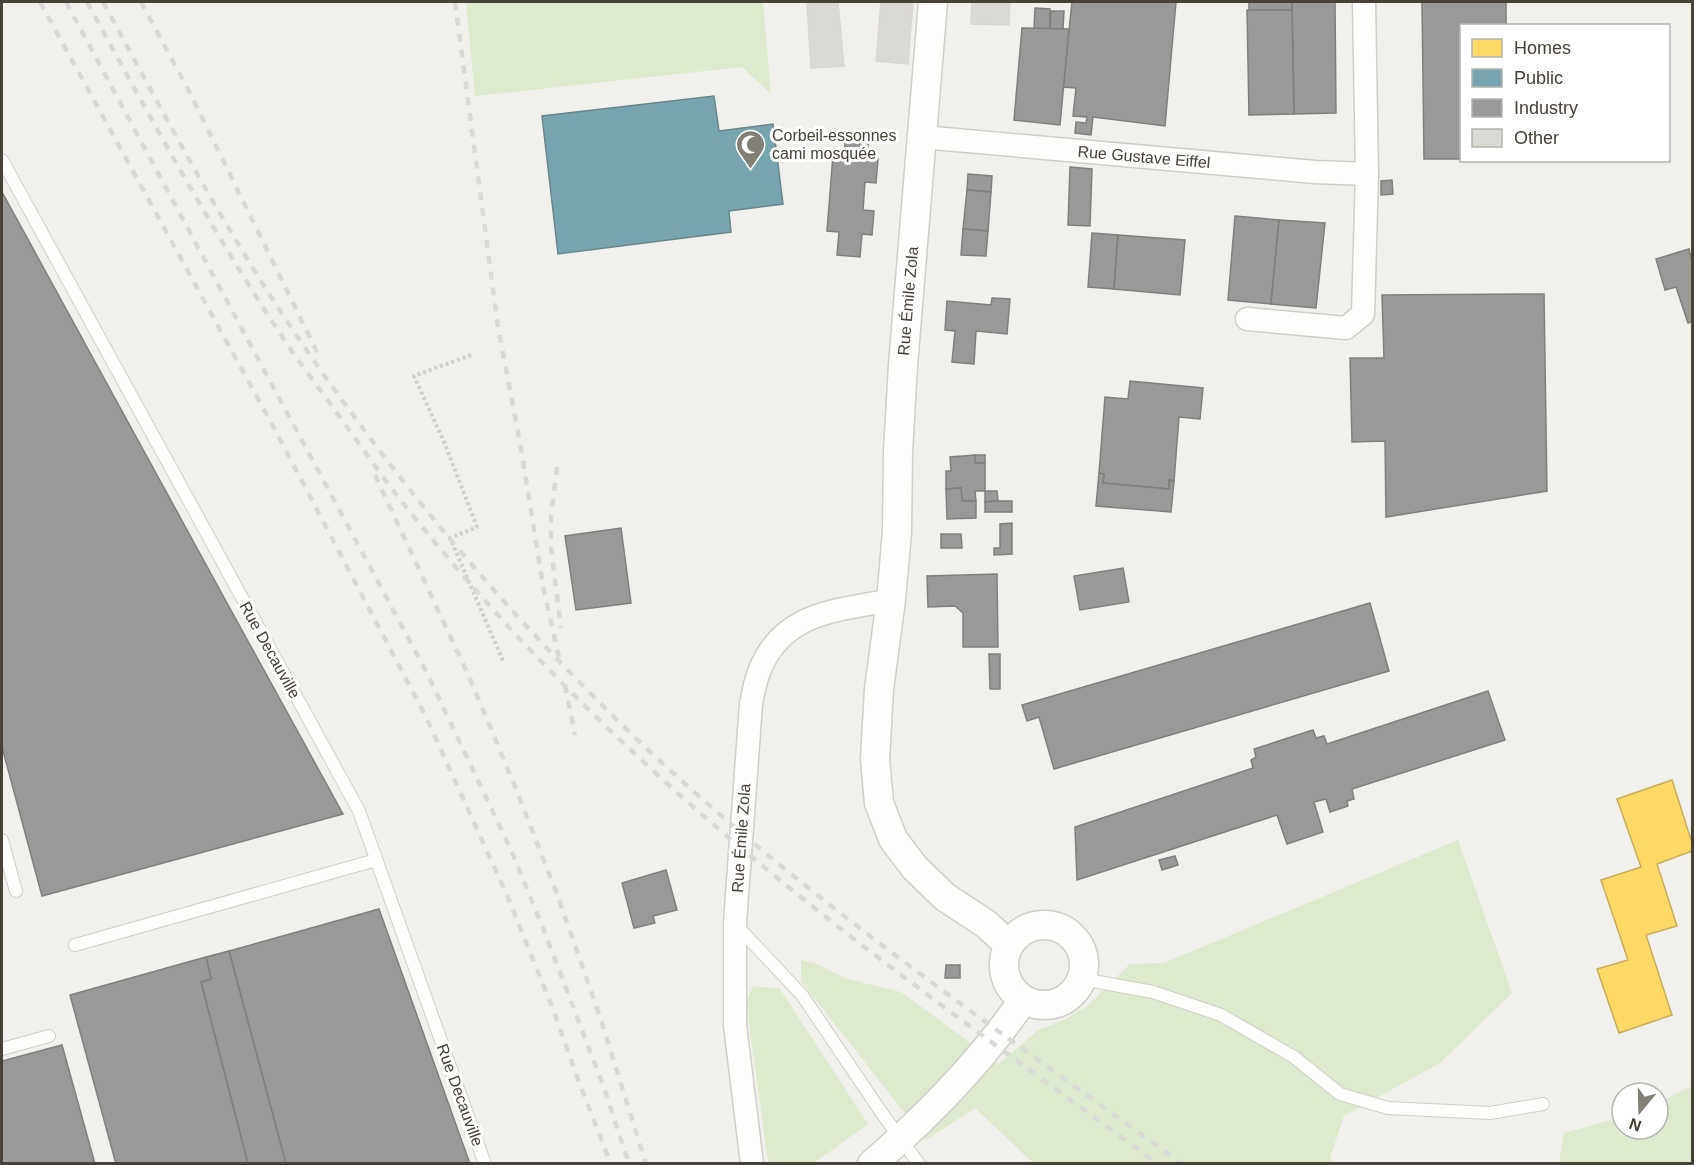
<svg xmlns="http://www.w3.org/2000/svg" width="1694" height="1165" viewBox="0 0 1694 1165" font-family="Arial,sans-serif">
  <style>
    .green { fill: #ddeacd }
    .homes { fill: #ffd966; stroke: #c8ac58; stroke-width: 1.5 }
    .public { fill: #76a5af; stroke: #68878b; stroke-width: 1.5 }
    .industry { fill: #999; stroke: #807f7c; stroke-width: 1.5 }
    .building { fill: #dbd9d4; stroke: #d9d7d2; stroke-width: 1.5 }
    .lines { fill: none; stroke-linecap: round; stroke-linejoin: round }
    .service-casing { stroke: #cfcec9; stroke-width: 14 }
    .minor-casing { stroke: #cfcec9; stroke-width: 25 }
    .tertiary-casing { stroke: #cfcec9; stroke-width: 31 }
    .path { stroke: #d1d0cb; stroke-width: 4; stroke-dasharray: 3 3; stroke-linecap: butt }
    .service { stroke: #fdfdfc; stroke-width: 12 }
    .minor { stroke: #fdfdfc; stroke-width: 22 }
    .tertiary { stroke: #fdfdfc; stroke-width: 28 }
    .rail { stroke: #d9d9d8; stroke-width: 4.5; stroke-dasharray: 8 8; stroke-linecap: butt }
    .labels { text-anchor: middle; dominant-baseline: central; stroke-width: 6; stroke-linejoin: round; paint-order: stroke }
    .poi-label { font-size: 16px; fill: #474237; stroke: #fff; text-anchor: start }
    .street-label { font-size: 16px; fill: #474237; stroke: #fff }
  </style>
  <rect width="100%" height="100%" fill="#f1f0ec"/>
  <!-- green -->
  <g class="green">
    <polygon points="466,2 763,2 771,94 742,67 475,96"/>
    <polygon points="1458,840 1512,993 1440,1063 1344,1116 1330,1158 1333,1163 1034,1164 975,1108 926,1140 801,981 801,960 815,963 844,978 901,992 999,1064 1038,1030 1066,1019 1087,1006 1130,964 1164,963"/>
    <polygon points="753,986 780,989 868,1124 814,1163 769,1163 768,1160 746,1003"/>
    <polygon points="1692,1086 1692,1163 1559,1163 1564,1133 1622,1117 1622,1129 1658,1129 1658,1103"/>
  </g>
  <!-- homes -->
  <polygon class="homes" points="1672,780 1692,843 1692,851 1657,864 1677,926 1646,935 1672,1015 1619,1033 1597,969 1628,960 1601,880 1641,867 1617,799"/>
  <!-- public -->
  <polygon class="public" points="714,96 719,131 773,124 783,204 729,211 731,232 558,254 542,116"/>
  <!-- industry -->
  <g class="industry">
    <polygon points="1072,2 1176,2 1165,126 1093,117 1091,135 1075,133 1076,122 1086,123 1087,117 1073,116 1076,88 1063,87"/>
    <rect x="1249" y="2" width="43" height="8"/>
    <polygon points="1292,2 1335,2 1336,113 1294,114"/>
    <polygon points="1422,2 1506,2 1506,26 1462,26 1462,159 1424,159"/>
    <polygon points="1035,8 1050,9 1050,29 1034,28"/>
    <polygon points="1247,10 1292,10 1294,114 1249,115"/>
    <polygon points="1051,11 1064,11 1063,29 1050,29"/>
    <polygon points="1022,28 1069,29 1060,125 1014,120"/>
    <polygon points="845,142 868,144 867,158 878,159 876,183 865,182 863,210 874,211 872,235 862,234 860,257 837,255 839,232 827,231 833,155 844,156"/>
    <polygon points="1070,167 1092,169 1090,226 1068,225"/>
    <polygon points="968,174 992,176 991,192 967,190"/>
    <polygon points="1392,180 1393,194 1381,195 1381,181"/>
    <polygon points="967,190 991,192 988,231 963,229"/>
    <polygon points="2,192 221,592 343,814 42,896 2,747"/>
    <polygon points="1235,216 1279,220 1271,304 1228,300"/>
    <polygon points="1279,220 1325,223 1316,308 1271,304"/>
    <polygon points="963,229 988,231 986,256 961,255"/>
    <polygon points="1092,233 1118,235 1114,289 1088,287"/>
    <polygon points="1118,235 1185,240 1180,295 1114,289"/>
    <polygon points="1689,249 1692,262 1692,322 1688,323 1676,287 1665,290 1656,259"/>
    <polygon points="1544,294 1547,491 1386,517 1385,441 1352,442 1350,358 1384,358 1382,295"/>
    <polygon points="992,298 1010,299 1007,334 976,331 974,364 952,362 955,331 945,330 947,301 991,305"/>
    <polygon points="1130,381 1203,388 1200,419 1179,417 1174,481 1169,480 1169,489 1103,483 1104,474 1099,473 1105,397 1128,399"/>
    <rect x="975" y="455" width="10" height="8"/>
    <polygon points="975,455 975,463 985,463 985,491 975,491 976,501 962,501 961,488 946,489 946,471 951,471 950,457"/>
    <polygon points="1099,473 1104,474 1103,483 1169,489 1169,480 1174,481 1171,512 1096,506"/>
    <polygon points="961,488 962,501 976,501 976,518 947,519 946,489"/>
    <polygon points="985,491 997,491 998,501 985,502"/>
    <polygon points="998,501 1012,501 1012,512 985,512 985,502"/>
    <polygon points="1012,523 1012,554 994,555 994,548 1000,548 1000,524"/>
    <polygon points="621,528 631,603 576,610 565,536"/>
    <polygon points="941,534 961,534 962,548 941,548"/>
    <polygon points="1123,568 1129,602 1080,610 1074,576"/>
    <polygon points="997,574 998,647 963,647 963,613 955,606 928,607 927,576"/>
    <polygon points="1370,603 1389,671 1054,769 1039,717 1027,721 1022,705"/>
    <polygon points="989,654 1000,654 1000,689 990,689"/>
    <polygon points="1488,691 1505,740 1352,789 1354,799 1347,801 1348,806 1330,812 1326,799 1314,802 1323,832 1287,844 1277,815 1077,880 1075,827 1253,768 1251,760 1256,757 1254,749 1313,730 1316,738 1324,736 1327,744"/>
    <polygon points="1175,856 1178,865 1162,870 1159,860"/>
    <polygon points="666,870 677,910 653,916 655,923 634,928 622,883"/>
    <polygon points="379,909 470,1164 286,1164 229,951"/>
    <polygon points="229,951 286,1164 248,1164 201,982 211,979 206,957"/>
    <polygon points="206,957 211,979 201,982 248,1164 116,1164 70,995"/>
    <polygon points="946,965 960,965 960,978 945,978"/>
    <polygon points="62,1045 95,1164 2,1164 2,1061"/>
  </g>
  <!-- building -->
  <g class="building">
    <polygon points="838,2 844,66 811,68 807,4"/>
    <polygon points="881,2 913,2 908,64 876,61"/>
    <polygon points="972,2 1010,2 1009,25 971,24"/>
  </g>
  <g class="lines">
    <defs>
      <g id="service">
        <polyline points="2,160 359,811 485,1164"/>
        <polyline points="2,840 16,891"/>
        <polyline points="735,924 802,995 881,1112 919,1164"/>
        <polyline points="75,945 376,860"/>
        <polyline points="1082,979 1153,992 1221,1015 1294,1057 1340,1094 1388,1108 1490,1113 1543,1104"/>
        <polyline points="2,1049 49,1036"/>
      </g>
      <g id="minor">
        <polyline points="922,137 1315,172 1367,174"/>
        <polyline points="1247,319 1346,328 1363,314 1367,174 1364,2"/>
        <path d="M752,1164L735,1025V923L751,704C753,693 755,682 759,672C782,611 837,611 891,600"/>
      </g>
      <g id="tertiary">
        <polyline points="933,2 903,365 898,452 897,532 891,600 879,689 875,759 879,803 893,839 915,868 945,897 986,924 1009,945"/>
        <circle cx="1044" cy="965" r="40"/>
        <path d="M872,1164C929,1115 981,1062 1023,1000"/>
      </g>
    </defs>
    <!-- service casing -->
    <use href="#service" class="service-casing"/>
    <!-- minor casing -->
    <use href="#minor" class="minor-casing"/>
    <!-- tertiary casing -->
    <use href="#tertiary" class="tertiary-casing"/>
    <!-- path -->
    <polyline class="path" points="471,355 414,376 445,444 477,527 450,538 504,663"/>
    <!-- service -->
    <use href="#service" class="service"/>
    <!-- minor -->
    <use href="#minor" class="minor"/>
    <!-- tertiary -->
    <use href="#tertiary" class="tertiary"/>
    <!-- rail -->
    <g class="rail">
      <polyline points="40,2 274,428 426,717 506,893 553,1009 577,1077 611,1164"/>
      <polyline points="66,2 426,671 511,850 543,928 603,1085 629,1164"/>
      <path d="M87,2C149,115 210,228 281,335C300,364 322,392 342,420C361,446 379,473 399,498C470,588 549,674 633,752C795,905 979,1032 1158,1164"/>
      <path d="M103,2C158,103 212,206 275,303C371,449 482,586 606,709C779,882 985,1020 1182,1164"/>
      <polyline points="141,2 189,91 320,358"/>
      <polyline points="455,2 498,327 520,443 544,591 560,662"/>
      <polyline points="557,467 551,517 551,548 561,628"/>
      <polyline points="375,475 471,681 516,789 557,894 601,1020 646,1164"/>
      <polyline points="565,685 575,735"/>
    </g>
  </g>
  <!-- icons -->
  <defs>
    <symbol id="mosque-pin" viewBox="-11 -11 22 30"><path d="M0 17L-7.5 6A9.5 9.5 0 1 1 7.5 6Z" fill="#827f76" stroke="#fff"/><path d="M3.5-4.9A6 6 0 1 0 3.5 4.9A5 5 0 1 1 3.5-4.9Z" fill="#fff"/></symbol>
  </defs>
  <g fill-rule="evenodd">
    <use href="#mosque-pin" x="734" y="128" width="33" height="45"/>
  </g>
  <g class="labels">
    <!-- poi labels -->
    <g class="poi-label">
      <text x="772" y="135">Corbeil-essonnes<tspan x="772" dy="18">cami mosquée</tspan></text>
    </g>
    <!-- street labels -->
    <g class="street-label">
      <text transform="translate(1144 157) rotate(5)">Rue Gustave Eiffel</text>
      <text transform="translate(908 301) rotate(-85)">Rue Émile Zola</text>
      <text transform="translate(270 650) rotate(61)">Rue Decauville</text>
      <text transform="translate(741 838) rotate(-86)">Rue Émile Zola</text>
      <text transform="translate(460 1095) rotate(70)">Rue Decauville</text>
    </g>
  </g>
  <!-- border -->
  <rect width="1694" height="1165" fill="none" stroke="#474237" stroke-width="6"/>
  <!-- legend -->
  <rect x="1460" y="24" width="210" height="138" fill="#ffffff" stroke="#b5b3af" stroke-width="1.5"/>
  <rect x="1472" y="39" width="30" height="18" fill="#ffd966" stroke="#b5b3af" stroke-width="1.5"/>
  <text x="1514" y="54" font-size="18" fill="#474237">Homes</text>
  <rect x="1472" y="69" width="30" height="18" fill="#76a5af" stroke="#b5b3af" stroke-width="1.5"/>
  <text x="1514" y="84" font-size="18" fill="#474237">Public</text>
  <rect x="1472" y="99" width="30" height="18" fill="#999999" stroke="#b5b3af" stroke-width="1.5"/>
  <text x="1514" y="114" font-size="18" fill="#474237">Industry</text>
  <rect x="1472" y="129" width="30" height="18" fill="#dbd9d4" stroke="#b5b3af" stroke-width="1.5"/>
  <text x="1514" y="144" font-size="18" fill="#474237">Other</text>
  <!-- north arrow -->
  <g transform="translate(1640 1111) rotate(199)"><circle r="28" fill="#ffffff" stroke="#b5b3af" stroke-width="1.5"/>
  <path d="M0-4.5L10 22L0 15L-10 22Z" fill="#827f76"/>
  <text y="-9" font-size="16" font-weight="bold" text-anchor="middle" fill="#474237">N</text>
  </g>
</svg>
